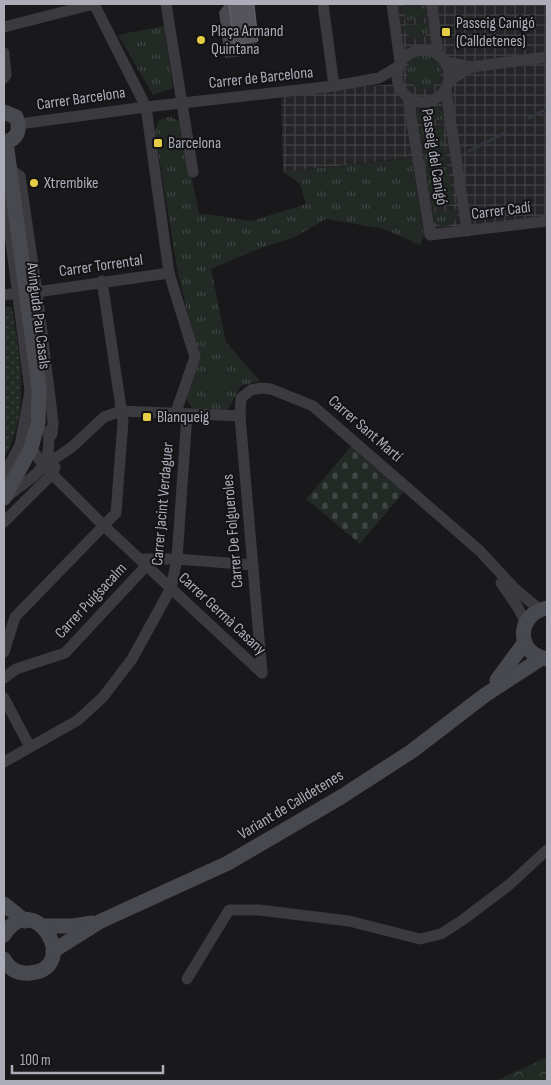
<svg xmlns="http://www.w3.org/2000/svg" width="551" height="1085" viewBox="0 0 551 1085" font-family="'Sofia Sans Condensed',sans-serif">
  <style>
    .industrial { fill: url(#industrial-grid) }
    .grass { fill: url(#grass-tufts) }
    .forest { fill: url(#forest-crowns) }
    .cemetery { fill: url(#cemetery-stones) }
    .garden { fill: url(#garden-dots) }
    .pitch { fill: #232a25 }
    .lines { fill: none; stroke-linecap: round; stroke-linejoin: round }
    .stream { stroke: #2f343d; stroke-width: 3 }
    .street { stroke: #3a3a3f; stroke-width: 11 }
    .secondary { stroke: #48484f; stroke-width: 15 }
    .wall { fill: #4a494f }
    .shaded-wall { fill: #323135 }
    .building { fill: #55545a; stroke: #626269 }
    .poi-dot { fill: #e5cd46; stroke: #141315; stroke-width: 2 }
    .labels { text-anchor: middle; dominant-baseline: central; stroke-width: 4; stroke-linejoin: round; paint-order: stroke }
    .poi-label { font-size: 16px; fill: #acadb9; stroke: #141315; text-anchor: start }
    .street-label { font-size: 16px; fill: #acadb9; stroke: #141315 }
  </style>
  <defs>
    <pattern id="industrial-grid" width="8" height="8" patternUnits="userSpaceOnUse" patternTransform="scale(1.25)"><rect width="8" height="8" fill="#252427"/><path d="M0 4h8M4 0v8" fill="none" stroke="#424144"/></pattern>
    <pattern id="grass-tufts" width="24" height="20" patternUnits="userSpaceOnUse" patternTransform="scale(1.25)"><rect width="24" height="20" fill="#232a25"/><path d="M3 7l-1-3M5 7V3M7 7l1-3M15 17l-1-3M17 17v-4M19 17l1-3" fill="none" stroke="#404643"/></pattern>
    <pattern id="forest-crowns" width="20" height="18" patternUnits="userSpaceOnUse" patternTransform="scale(1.25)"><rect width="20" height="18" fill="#232a25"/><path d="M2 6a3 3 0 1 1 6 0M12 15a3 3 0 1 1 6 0" fill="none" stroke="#404643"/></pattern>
    <pattern id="cemetery-stones" width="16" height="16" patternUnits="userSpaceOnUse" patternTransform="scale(1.25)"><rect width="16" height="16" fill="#232a25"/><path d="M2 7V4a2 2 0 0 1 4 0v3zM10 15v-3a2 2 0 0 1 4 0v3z" fill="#404643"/></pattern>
    <pattern id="garden-dots" width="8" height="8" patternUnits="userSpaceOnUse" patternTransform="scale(1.25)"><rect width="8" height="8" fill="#232a25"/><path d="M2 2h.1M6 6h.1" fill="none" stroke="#404643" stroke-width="1.8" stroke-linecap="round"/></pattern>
  </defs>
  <rect width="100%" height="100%" fill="#19181a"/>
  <!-- industrial -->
  <polygon class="industrial" points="390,4 547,4 547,224 430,235 417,157 283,172 281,92 398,84"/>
  <!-- grass -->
  <g class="grass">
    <polygon points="403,4 425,4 427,16 431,17 401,21 405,19"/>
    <path d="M432,22C430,32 428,37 417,40L407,35L402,26Z"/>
    <polygon points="164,26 173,88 153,95 118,35"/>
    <circle cx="424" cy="72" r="17"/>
    <polygon points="428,105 439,108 445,119 415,123 417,113"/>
    <polygon points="169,116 180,122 199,213 252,221 306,204 300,184 283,172 412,158 424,236 420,245 384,229 326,219 293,238 258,249 211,269 226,342 260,381 241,386 227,411 192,408 186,398 198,357 177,269 155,132 158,121"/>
    <polygon points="446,124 442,126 453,202 458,204 428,208 432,206 420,129 416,128"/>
    <path d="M458,209C458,219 453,225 443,227L433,222L428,213Z"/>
  </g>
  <!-- forest -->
  <polygon class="forest" points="547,1057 547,1081 495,1081"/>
  <!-- cemetery -->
  <polygon class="cemetery" points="354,443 407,488 360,544 306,499"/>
  <!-- garden -->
  <path class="garden" d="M12,307C20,356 31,413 4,458V308Z"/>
  <!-- pitch -->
  <circle class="pitch" cx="211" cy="384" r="11"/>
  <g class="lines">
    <!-- stream -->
    <g class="stream">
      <polyline points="529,118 547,109"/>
      <polyline points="469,151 505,133"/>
    </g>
    <!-- street -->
    <g class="street">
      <polyline points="94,4 146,107 169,273 195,357 176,412"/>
      <polyline points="166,4 193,172"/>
      <polyline points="323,4 334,86"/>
      <polyline points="392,4 400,62"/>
      <polyline points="432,4 438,53"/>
      <polyline points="4,27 94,4"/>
      <circle cx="423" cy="76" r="26"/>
      <polyline points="4,53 6,75 4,78"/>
      <polyline points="446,62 471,67 547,57"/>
      <polyline points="449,81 471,67"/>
      <polyline points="446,90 467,231"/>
      <polyline points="408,98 430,235 547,221"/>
      <polyline points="19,124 146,107 334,86 379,78 399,66"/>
      <polyline points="7,174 10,169 20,176 37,292 53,422 52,434 49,438"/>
      <polyline points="4,187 30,391 20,445 4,475"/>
      <polyline points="37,292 169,273"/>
      <polyline points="4,295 18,293"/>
      <polyline points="31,448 44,466 104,526 262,673"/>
      <polyline points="44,466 72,447 104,417 121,411 240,416"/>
      <path d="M7,497C34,474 53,471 48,431"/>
      <polyline points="4,522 52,474 55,467"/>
      <polyline points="140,559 177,559 253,565"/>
      <polyline points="501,583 517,606 526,623"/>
      <polyline points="4,652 15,617 116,513 123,421 102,281"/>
      <polyline points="262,673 240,416 241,398 251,390 261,388 271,389 313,406 480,551 514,588 539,609"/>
      <polyline points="4,678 16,669 65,653 146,566"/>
      <polyline points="4,698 30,747"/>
      <polyline points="4,762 78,720 103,697 132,659 171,588 177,559 187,414"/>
      <polyline points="187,979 229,910 259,910 349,921 420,939 441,934 464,919 509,885 547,850"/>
    </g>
    <!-- secondary -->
    <g class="secondary">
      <path d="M4,112L16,117C21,129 18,140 4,142"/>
      <polyline points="4,498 31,448 38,422 39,388 6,142"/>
      <path d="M547,608C516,614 515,654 547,659"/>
      <polyline points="497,680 525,642"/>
      <polyline points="4,904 25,921"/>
      <polyline points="42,926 73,926 92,923"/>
      <path d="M4,935C33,886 83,968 30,973C18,974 9,969 4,959"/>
      <polyline points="53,951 101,921 228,863 341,797 412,751 485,695 542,658"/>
    </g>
  </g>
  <!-- wall -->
  <polygon class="wall" points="225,4 254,4 249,55 225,58 219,12"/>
  <!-- shaded-wall -->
  <polygon class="shaded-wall" points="258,41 249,55 225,58 234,45"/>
  <!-- building -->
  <polygon class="building" points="229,4 254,4 258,41 234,45"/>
  <!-- markers -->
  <g class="poi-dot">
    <rect x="441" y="27" width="10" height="10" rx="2.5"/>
    <circle cx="201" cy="40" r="5"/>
    <rect x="153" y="138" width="10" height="10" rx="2.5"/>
    <circle cx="34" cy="183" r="5"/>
    <rect x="142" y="412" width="10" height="10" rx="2.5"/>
  </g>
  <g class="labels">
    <!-- poi labels -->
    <g class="poi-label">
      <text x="456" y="23">Passeig Canigó<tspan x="456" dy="18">(Calldetenes)</tspan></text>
      <text x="211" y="31">Plaça Armand<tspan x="211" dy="18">Quintana</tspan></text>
      <text x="168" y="143">Barcelona</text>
      <text x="44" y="183">Xtrembike</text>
      <text x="157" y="417">Blanqueig</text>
    </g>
    <!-- street labels -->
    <g class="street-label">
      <text transform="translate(261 78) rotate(-6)">Carrer de Barcelona</text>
      <text transform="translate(81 99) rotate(-8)">Carrer Barcelona</text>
      <text transform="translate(434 157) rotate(81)">Passeig del Canigó</text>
      <text transform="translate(501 211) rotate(-7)">Carrer Cadí</text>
      <text transform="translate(101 266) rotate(-8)">Carrer Torrental</text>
      <text transform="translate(38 316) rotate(83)">Avinguda Pau Casals</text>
      <text transform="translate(365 429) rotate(41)">Carrer Sant Martí</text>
      <text transform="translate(163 504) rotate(-85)">Carrer Jacint Verdaguer</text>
      <text transform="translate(233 531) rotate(-95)">Carrer De Folgueroles</text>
      <text transform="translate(91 601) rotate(-47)">Carrer Puigsacalm</text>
      <text transform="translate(222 614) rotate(43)">Carrer Germà Casany</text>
      <text transform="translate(291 805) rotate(-31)">Variant de Calldetenes</text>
    </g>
  </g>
  <!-- border -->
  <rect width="551" height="1085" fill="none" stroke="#acadb9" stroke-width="10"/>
  <!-- scale -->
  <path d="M12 1065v8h151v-8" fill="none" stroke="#acadb9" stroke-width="2.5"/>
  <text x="20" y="1065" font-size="15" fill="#acadb9" stroke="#141315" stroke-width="4" paint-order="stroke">100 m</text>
</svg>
